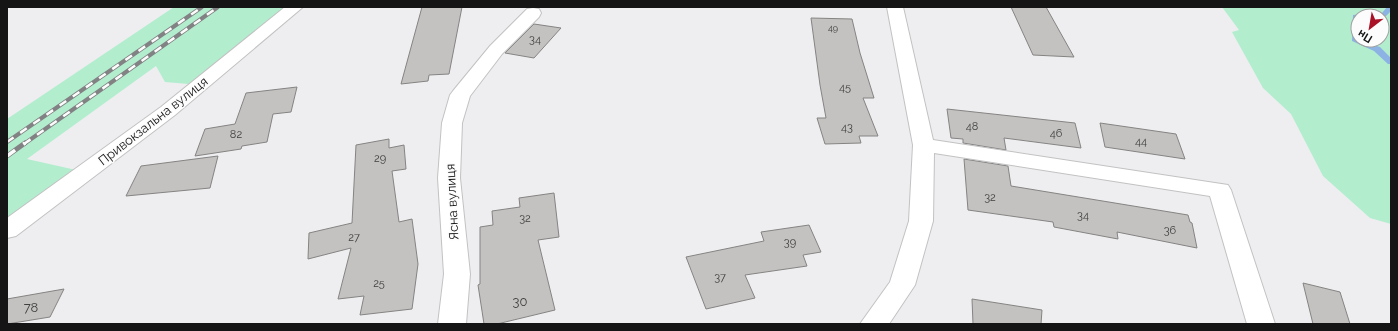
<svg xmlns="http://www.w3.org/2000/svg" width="1398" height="331" viewBox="0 0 1398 331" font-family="Raleway,sans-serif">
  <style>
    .green { fill: #b2edce; fill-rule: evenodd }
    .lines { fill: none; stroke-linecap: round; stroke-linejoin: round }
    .stream { fill: #8cb3e3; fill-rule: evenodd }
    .building { fill: #c3c2c0; stroke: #858483 }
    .minor-casing { stroke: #c2c2c3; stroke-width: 2 }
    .minor { fill: #fff; fill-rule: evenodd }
    .rail-far1-casing { stroke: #828284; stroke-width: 4 }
    .rail-casing { stroke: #828284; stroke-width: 5 }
    .rail-far1 { stroke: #fcfcfd; stroke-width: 2.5; stroke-dasharray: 8; stroke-linecap: butt }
    .rail { stroke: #fcfcfd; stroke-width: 3.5; stroke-dasharray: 10; stroke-linecap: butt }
    .labels { text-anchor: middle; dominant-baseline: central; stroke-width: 3; stroke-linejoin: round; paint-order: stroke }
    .far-number-label { font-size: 9px; fill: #404040 }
    .number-label { font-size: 11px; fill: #404040 }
    .street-label { font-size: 13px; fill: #151516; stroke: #fcfcfd }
    .near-number-label { font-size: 13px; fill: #404040 }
  </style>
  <rect width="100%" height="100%" fill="#eeeef0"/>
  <!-- green -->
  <g class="green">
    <polygon points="174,7 295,7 200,85 165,82 156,66 27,159 85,172 7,230 7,119"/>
    <path d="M1222,7H1391V224L1370,218L1323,176L1291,114L1263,88L1232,32L1239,30ZM1358,16H1382V40H1358Z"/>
  </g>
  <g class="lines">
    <!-- stream -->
    <polygon class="stream" points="1387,7 1391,7 1391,11 1386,16 1358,16 1358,40 1380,47 1391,58 1391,64 1388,64 1374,51 1352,41 1353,15 1382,13"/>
  </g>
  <!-- building -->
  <g class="building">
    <polygon points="422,7 462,7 449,74 429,75 428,81 401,84"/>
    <polygon points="1011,7 1046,7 1074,57 1033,55"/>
    <polygon points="811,18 852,19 860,53 874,98 863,98 878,136 859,136 861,143 825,144 817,118 826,118 820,85"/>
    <polygon points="534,24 561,28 534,58 505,53"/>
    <polygon points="297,87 291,112 273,114 267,142 242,146 241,149 195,156 205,129 235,124 246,93"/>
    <polygon points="947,109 1075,123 1081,148 1004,138 1006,150 963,143 963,139 951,138"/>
    <polygon points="1100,123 1176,134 1185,159 1105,147"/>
    <polygon points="389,139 389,148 404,145 406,169 392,171 399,222 412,219 418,264 412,309 360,315 364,296 338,299 351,248 308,259 309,233 352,223 356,145"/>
    <polygon points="218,156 210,188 126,196 141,166"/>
    <polygon points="964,159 1008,166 1011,186 1188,215 1190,222 1192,223 1197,248 1117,232 1118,239 1054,227 1053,222 968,210"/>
    <polygon points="554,193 559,237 538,240 555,310 497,324 484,324 478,285 480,284 480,227 493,225 492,211 520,207 519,198"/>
    <polygon points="809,225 821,252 803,255 807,266 745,275 755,298 706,309 686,257 764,241 761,232"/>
    <polygon points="1303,283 1340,292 1350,324 1313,324"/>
    <polygon points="64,289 50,317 7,324 7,299"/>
    <polygon points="972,299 1042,310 1041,324 973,324"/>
  </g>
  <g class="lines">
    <defs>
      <g id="minor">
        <polygon points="285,7 303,7 175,115 16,236 7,238 7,218 161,107"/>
        <polygon points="887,7 903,7 933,140 1228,185 1231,190 1275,324 1247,324 1210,196 934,153 933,221 915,285 889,324 860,324 890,282 909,221 913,145"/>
        <polygon points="533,8 539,9 541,13 539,17 502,54 470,96 462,123 460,178 470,274 466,324 438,324 444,274 438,178 442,123 450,95 453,91 490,46 527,9"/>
      </g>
    </defs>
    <!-- minor casing -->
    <use href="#minor" class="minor-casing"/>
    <!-- minor -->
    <use href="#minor" class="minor"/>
    <defs>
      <g id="rail-far1">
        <polyline points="7,142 202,7"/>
        <polyline points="24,144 218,7"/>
      </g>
      <polyline id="rail" points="7,156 25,143"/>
    </defs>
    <!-- rail-far1 casing -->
    <use href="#rail-far1" class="rail-far1-casing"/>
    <!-- rail casing -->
    <use href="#rail" class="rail-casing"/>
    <!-- rail-far1 -->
    <use href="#rail-far1" class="rail-far1"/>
    <!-- rail -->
    <use href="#rail" class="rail"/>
  </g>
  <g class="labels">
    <!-- far-number labels -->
    <g class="far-number-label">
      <text x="833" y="28">49</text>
    </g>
    <!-- number labels -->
    <g class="number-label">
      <text x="535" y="39">34</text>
      <text x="845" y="87">45</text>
      <text x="972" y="126">48</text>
      <text x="847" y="127">43</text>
      <text x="1056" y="133">46</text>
      <text x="236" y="134">82</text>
      <text x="1141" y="141">44</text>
      <text x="380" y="158">29</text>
      <text x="990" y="197">32</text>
      <text x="1083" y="215">34</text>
      <text x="525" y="218">32</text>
      <text x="1170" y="230">36</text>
      <text x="354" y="237">27</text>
      <text x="790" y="242">39</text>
      <text x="720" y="277">37</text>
      <text x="379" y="283">25</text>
    </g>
    <!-- street labels -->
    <g class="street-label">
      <text transform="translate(153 121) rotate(-38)">Привокзальна вулиця</text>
      <text transform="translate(452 202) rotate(-93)">Ясна вулиця</text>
    </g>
    <!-- near-number labels -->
    <g class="near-number-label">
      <text x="520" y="301">30</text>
      <text x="31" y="307">78</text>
    </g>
  </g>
  <!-- border -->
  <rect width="1398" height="331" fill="none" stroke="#151516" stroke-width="16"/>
  <!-- north arrow -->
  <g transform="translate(1370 28) rotate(211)"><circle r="19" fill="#fcfcfd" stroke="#a0a0a1"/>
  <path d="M0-3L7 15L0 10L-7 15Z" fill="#a91226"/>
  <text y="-6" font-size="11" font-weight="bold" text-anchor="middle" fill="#151516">Пн</text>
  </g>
</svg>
